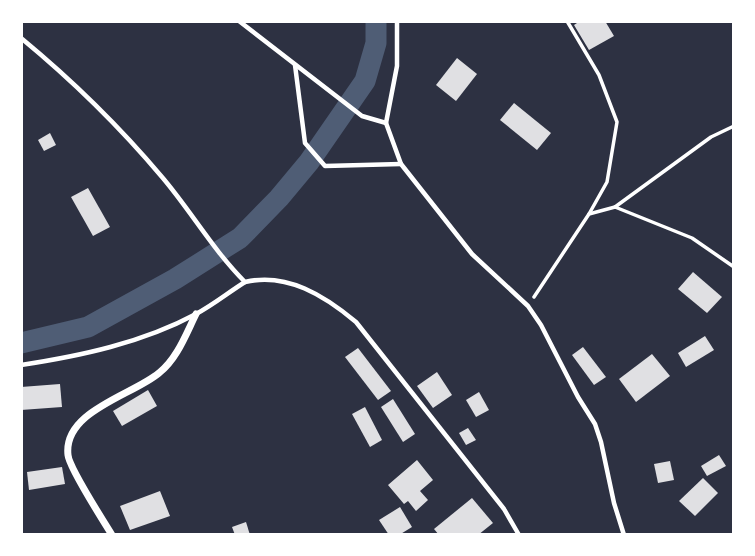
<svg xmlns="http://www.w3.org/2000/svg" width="755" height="556" viewBox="0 0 755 556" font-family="Barlow,sans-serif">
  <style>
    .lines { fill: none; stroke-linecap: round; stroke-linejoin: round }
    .canal { stroke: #4f5d75; stroke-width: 21 }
    .building { fill: #e0e0e3 }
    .path { stroke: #fff; stroke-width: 3.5 }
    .service { stroke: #fff; stroke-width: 4.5 }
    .minor { stroke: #fff; stroke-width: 7 }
  </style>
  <rect width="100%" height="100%" fill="#2d3142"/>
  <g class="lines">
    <!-- canal -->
    <polyline class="canal" points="21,343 88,327 175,279 240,238 279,198 309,162 365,81 376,43 376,21"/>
  </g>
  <!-- building -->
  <g class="building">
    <polygon points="580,21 605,21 614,36 589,50 574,25"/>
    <polygon points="457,58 477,74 456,101 436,85"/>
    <polygon points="514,103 551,133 537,150 500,120"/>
    <polygon points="50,133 56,145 44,151 38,140"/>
    <polygon points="88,188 110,227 93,236 71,197"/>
    <polygon points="693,272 722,297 707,313 678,289"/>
    <polygon points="705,336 714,350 686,367 678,353"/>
    <polygon points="583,347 606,377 594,385 572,355"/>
    <polygon points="358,348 391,391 378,400 345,357"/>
    <polygon points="652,354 670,376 636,402 619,379"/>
    <polygon points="437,372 452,395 433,408 417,386"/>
    <polygon points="60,384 62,407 21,410 21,387"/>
    <polygon points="148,390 157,406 122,426 113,411"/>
    <polygon points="479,392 489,410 476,417 466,400"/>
    <polygon points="393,399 415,434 403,442 381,407"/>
    <polygon points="365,407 382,440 370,447 352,414"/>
    <polygon points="468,428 476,440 466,445 459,433"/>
    <polygon points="719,455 726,466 707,476 701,466"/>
    <polygon points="417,460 433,480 420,491 428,500 416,511 408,501 404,504 388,485"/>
    <polygon points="670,461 674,480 658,483 654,464"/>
    <polygon points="62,467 65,484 29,490 27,472"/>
    <polygon points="703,478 718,493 695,516 679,501"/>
    <polygon points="160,491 170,516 130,530 120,506"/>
    <polygon points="472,498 493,523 478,535 439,535 434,529"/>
    <polygon points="400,507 412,527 399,535 389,535 379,520"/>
    <polygon points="246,522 250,535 235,535 232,527"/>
  </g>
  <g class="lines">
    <!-- path -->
    <g class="path">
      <polyline points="567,21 599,75 617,122 607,182 589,214"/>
      <polyline points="615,207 711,137 734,126"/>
      <polyline points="534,297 589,214 615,207 692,238 734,267"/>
    </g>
    <!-- service -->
    <g class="service">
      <polyline points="239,21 362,116 386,123"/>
      <polyline points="397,21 397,66 386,123 401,164 472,254 528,306 541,325 578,397 595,424 601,442 614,503 624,535"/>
      <path d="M21,38C72,80 119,126 162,177C191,211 213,250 245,282C287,272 325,296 356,322L504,509L519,535"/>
      <polyline points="295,65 305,143 325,166 401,164"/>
      <path d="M21,365C80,356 142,343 196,314C213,305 229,292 245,282"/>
    </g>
    <!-- minor -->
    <path class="minor" d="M112,535C103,520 69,468 68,455C63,411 133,395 159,373C177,359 186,334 196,314"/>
  </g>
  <!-- border -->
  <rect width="755" height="556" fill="none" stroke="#ffffff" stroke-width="46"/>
</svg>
